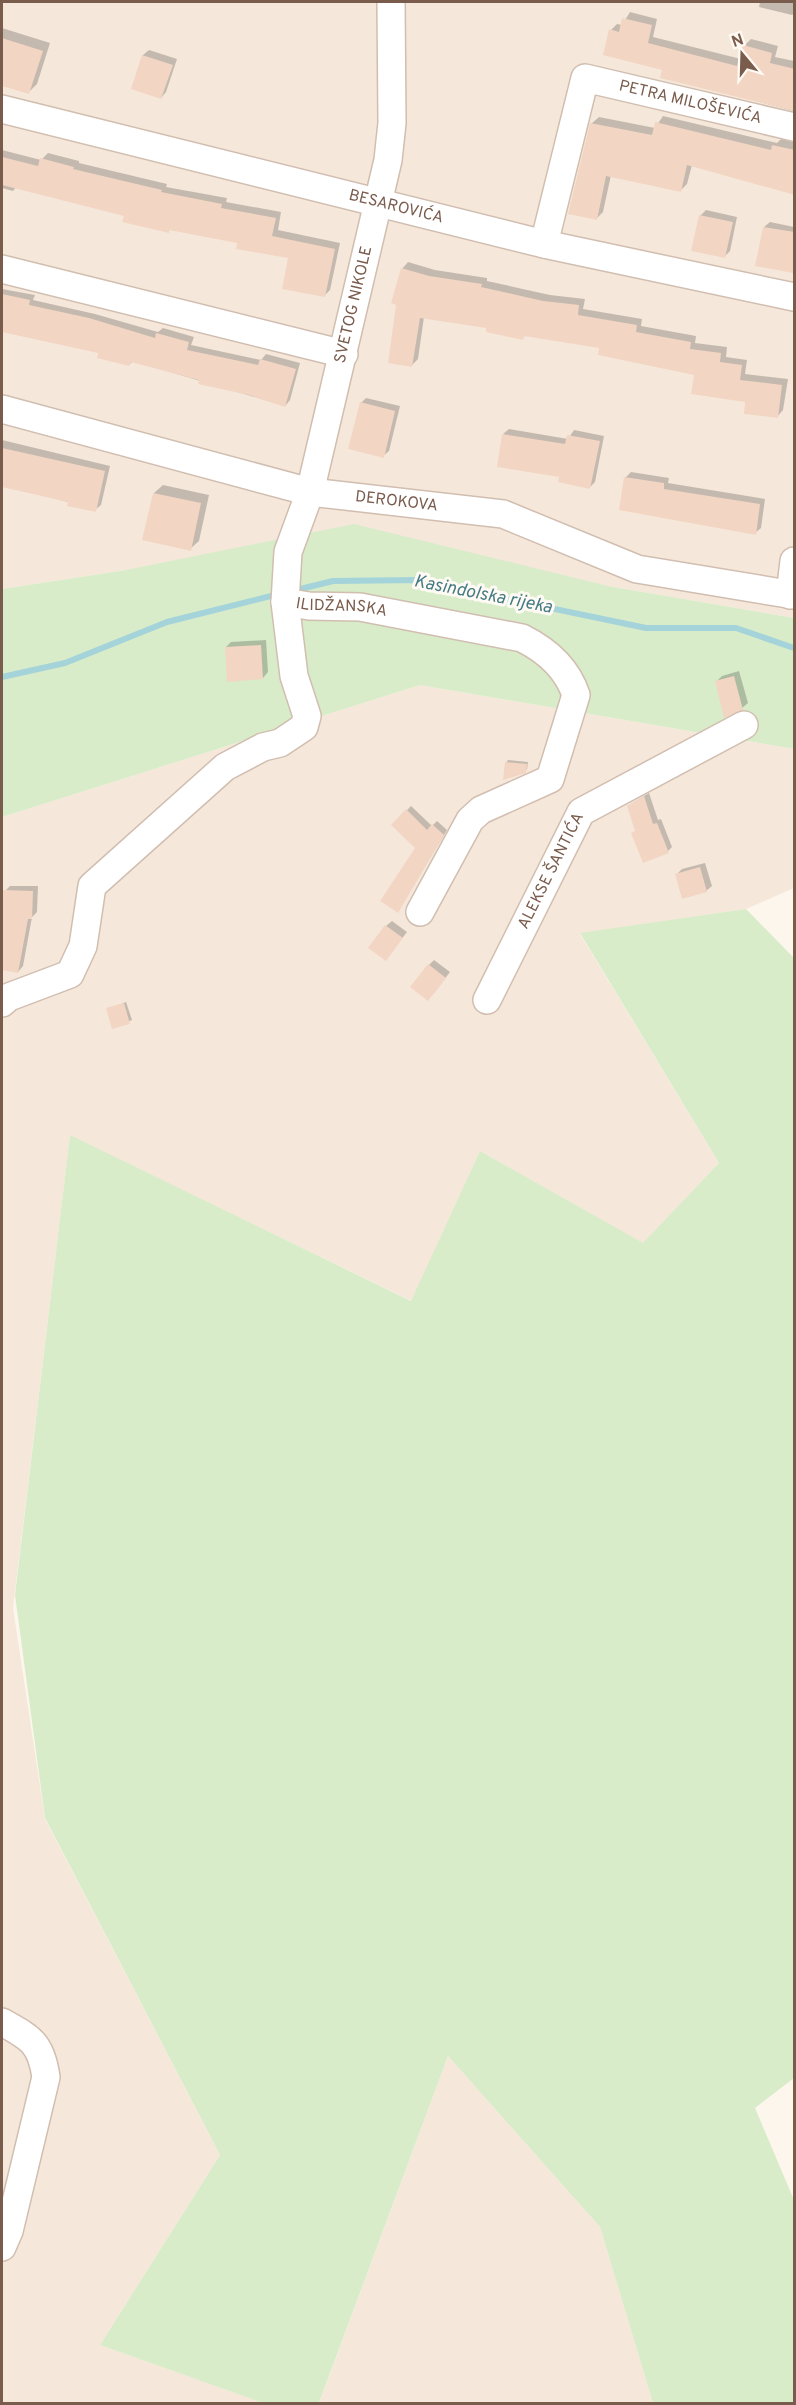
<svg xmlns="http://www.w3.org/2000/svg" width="796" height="2405" viewBox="0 0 796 2405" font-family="Overpass,sans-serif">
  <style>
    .residential { fill: #f5e8da }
    .green { fill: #d8ecc9 }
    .shadow { fill: #0003 }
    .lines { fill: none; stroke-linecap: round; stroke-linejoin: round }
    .stream { stroke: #a5d3da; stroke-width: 6 }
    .building { fill: #f3d5c3 }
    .minor-casing { stroke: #d1beb0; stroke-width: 30 }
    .minor { stroke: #fff; stroke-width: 27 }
    .labels { text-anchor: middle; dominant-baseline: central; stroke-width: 6; stroke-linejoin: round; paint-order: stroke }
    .street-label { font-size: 16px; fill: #7a5c4d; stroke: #fffaf3 }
    .water-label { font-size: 18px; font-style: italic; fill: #437c86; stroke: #fffaf3 }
  </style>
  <rect width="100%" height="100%" fill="#fdf6ec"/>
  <!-- residential -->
  <g class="residential">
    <polygon points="2,2 794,2 794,618 608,586 126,570 2,589"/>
    <polygon points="420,685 794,749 794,888 746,909 580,934 719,1163 643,1244 480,1151 412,1301 70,1136 13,1608 45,1819 220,2155 100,2345 263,2403 2,2403 2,817"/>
    <polygon points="448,2056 600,2227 653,2403 319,2404"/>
  </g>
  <!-- green -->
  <g class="green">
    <polygon points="354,524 608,586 794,618 794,749 420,685 2,817 2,589 126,570"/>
    <polygon points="746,909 794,958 794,2078 755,2108 794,2200 794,2403 653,2403 600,2227 448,2056 319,2403 263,2403 100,2345 220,2155 45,1818 15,1595 70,1135 411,1301 480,1151 643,1243 719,1163 580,933"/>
  </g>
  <!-- shadow -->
  <g class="shadow">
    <polygon points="760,2 794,2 794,13 792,15 759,7"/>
    <polygon points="630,12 657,19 653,37 741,59 744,46 751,39 778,46 775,57 794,61 794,111 662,76 664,68 611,30 617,24 622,25"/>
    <polygon points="2,28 50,43 37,84 29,92 2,84"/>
    <polygon points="149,50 177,59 166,92 161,98 132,88 143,55"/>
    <polygon points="663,116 777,143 781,139 794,142 794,194 692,165 687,184 680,191 611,175 603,212 596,219 591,124 599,117 655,128"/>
    <polygon points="2,150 41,160 48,153 79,161 79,163 167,184 166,187 227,198 226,202 281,212 278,230 340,243 330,290 324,296 290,257 239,242 171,229 168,231 125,215 16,187 13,191 2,188"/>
    <polygon points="706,210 737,217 730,251 725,256 700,216"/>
    <polygon points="770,222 794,227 792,272 764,227"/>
    <polygon points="408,262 435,270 487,278 487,281 550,295 585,299 583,309 642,319 641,326 696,336 695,343 727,347 726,357 747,360 745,374 788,379 783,410 777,417 696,374 600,347 526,335 522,338 488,326 424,317 418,359 412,365 402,269"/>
    <polygon points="2,289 35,295 33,300 95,314 158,332 163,328 194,337 191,345 261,360 266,354 300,363 290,400 285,406 133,361 129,365 100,352 2,331"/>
    <polygon points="366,398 400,406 389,451 383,456 361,403"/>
    <polygon points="509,429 568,439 574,430 604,436 595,482 590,487 503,434"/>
    <polygon points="2,440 110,466 101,505 95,510 2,483"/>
    <polygon points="631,472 669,478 668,483 765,499 761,528 755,533 621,508 626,477"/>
    <polygon points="163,485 209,495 199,541 190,549 154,493"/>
    <polygon points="266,640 268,672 263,678 226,647 231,642"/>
    <polygon points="739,671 748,703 742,708 716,682 722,676"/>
    <polygon points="508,760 528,762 527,769 525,771 506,763"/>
    <polygon points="649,793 658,820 661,819 672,847 668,851 633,833 636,830 628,806"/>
    <polygon points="411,806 432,826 437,821 447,830 398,911 417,848 393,825"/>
    <polygon points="705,863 712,886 706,891 677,874 682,869"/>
    <polygon points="10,886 38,886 37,912 32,917 23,966 18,972 2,969 5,891"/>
    <polygon points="392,921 407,932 386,959 386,926"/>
    <polygon points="434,960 450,972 434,993 429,965"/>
    <polygon points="126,1002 132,1020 113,1027 108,1009"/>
  </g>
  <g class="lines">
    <!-- stream -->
    <g class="stream">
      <polyline points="292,591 333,581 416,580 646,628 736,628 794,648"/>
      <polyline points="2,677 65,663 167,622 279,594"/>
    </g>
  </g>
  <!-- building -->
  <g class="building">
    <polygon points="622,18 652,25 648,43 737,66 743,45 772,53 770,63 795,69 795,111 660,78 662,70 603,55 609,29 619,32"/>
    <polygon points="2,38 43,51 29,94 2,86"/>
    <polygon points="142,55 173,65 161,99 131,89"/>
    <polygon points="655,122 771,150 772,145 795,150 795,195 687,165 681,192 606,176 597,220 568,214 590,123 652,135"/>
    <polygon points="2,157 38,166 40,158 74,167 73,169 162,190 161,192 222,204 221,208 276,218 272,236 335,249 325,297 282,289 288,258 236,249 237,243 169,230 169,233 122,222 124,216 2,185"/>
    <polygon points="699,215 733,222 725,258 691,251"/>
    <polygon points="763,227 795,232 793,273 755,266"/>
    <polygon points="401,268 429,276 482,284 481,287 543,301 579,305 578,315 637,325 636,332 691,342 690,349 721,353 720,362 742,365 740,380 782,385 778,418 744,414 745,402 691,394 694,375 598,355 599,348 524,336 523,340 486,332 486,328 420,318 412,367 388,363 396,305 391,303"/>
    <polygon points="2,294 30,300 29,305 89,318 155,338 156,333 189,342 187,350 258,365 260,359 296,369 285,407 249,395 198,384 199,380 131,362 129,366 97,358 98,353 2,332"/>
    <polygon points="360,402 395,411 384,458 348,449"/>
    <polygon points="502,434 565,444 567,435 600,441 590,489 558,482 559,477 497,467"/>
    <polygon points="2,448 105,471 96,512 67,506 68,502 2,487"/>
    <polygon points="624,477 664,483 664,489 760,504 756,535 619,510"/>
    <polygon points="153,493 201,503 191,551 142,540"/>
    <polygon points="261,645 263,679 227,682 225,647"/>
    <polygon points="734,676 743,710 724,718 715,681"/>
    <polygon points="505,762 527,764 526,773 503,780"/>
    <polygon points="644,796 653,824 657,823 669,853 643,863 631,833 635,831 627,806"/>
    <polygon points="406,809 427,830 432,824 444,835 398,913 380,901 415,848 391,825"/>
    <polygon points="700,867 707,892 682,899 675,874"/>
    <polygon points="3,890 33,891 32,919 28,919 18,973 2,970"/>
    <polygon points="385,925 403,938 386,961 368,948"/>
    <polygon points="428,964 446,978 428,1001 410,987"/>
    <polygon points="124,1003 130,1024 112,1029 106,1008"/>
  </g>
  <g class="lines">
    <defs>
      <g id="minor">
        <path id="s1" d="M2,109L544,244L794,297"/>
        <path id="s2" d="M544,244L585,78L794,127"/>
        <polyline points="2,269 344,354"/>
        <path id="s3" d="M2,409L310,492L503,514L637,569L794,595"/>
        <polyline points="790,595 794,561"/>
        <path id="s4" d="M285,602L309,606L360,607L522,638C546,650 567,668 576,695L550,779L481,810L470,820L420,912"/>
        <path id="s5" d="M487,1000L581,812L744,725"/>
        <path id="s6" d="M2,1003L9,997L70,974L83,946L92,886L225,767L263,747L280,743L304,727L307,716L294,676L285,602L288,552L310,492L388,160L392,123L391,2"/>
        <path d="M2,2022C31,2038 41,2043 46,2077L9,2231L2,2247"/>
      </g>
    </defs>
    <!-- minor casing -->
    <use href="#minor" class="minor-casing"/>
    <!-- minor -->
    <use href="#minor" class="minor"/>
  </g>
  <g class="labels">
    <!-- street labels -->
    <g class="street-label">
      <text stroke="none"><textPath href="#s2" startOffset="279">PETRA MILOŠEVIĆA</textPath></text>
      <text stroke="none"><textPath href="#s1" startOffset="406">BESAROVIĆA</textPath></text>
      <text stroke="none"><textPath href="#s6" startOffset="868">SVETOG NIKOLE</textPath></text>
      <text stroke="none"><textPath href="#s3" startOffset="406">DEROKOVA</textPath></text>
      <text stroke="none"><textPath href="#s4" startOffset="57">ILIDŽANSKA</textPath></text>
      <text stroke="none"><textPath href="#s5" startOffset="144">ALEKSE ŠANTIĆA</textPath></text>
    </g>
    <!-- water labels -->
    <g class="water-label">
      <text transform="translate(483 595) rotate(11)">Kasindolska rijeka</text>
    </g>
  </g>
  <!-- border -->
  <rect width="796" height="2405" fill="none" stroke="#7a5c4d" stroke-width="6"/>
  <!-- north arrow -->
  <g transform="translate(742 54) rotate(341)" stroke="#fffaf3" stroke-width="4.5" paint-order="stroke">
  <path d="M0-4.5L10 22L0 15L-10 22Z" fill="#7a5c4d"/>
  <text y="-9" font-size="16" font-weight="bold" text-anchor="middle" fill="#7a5c4d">N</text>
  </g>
</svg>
